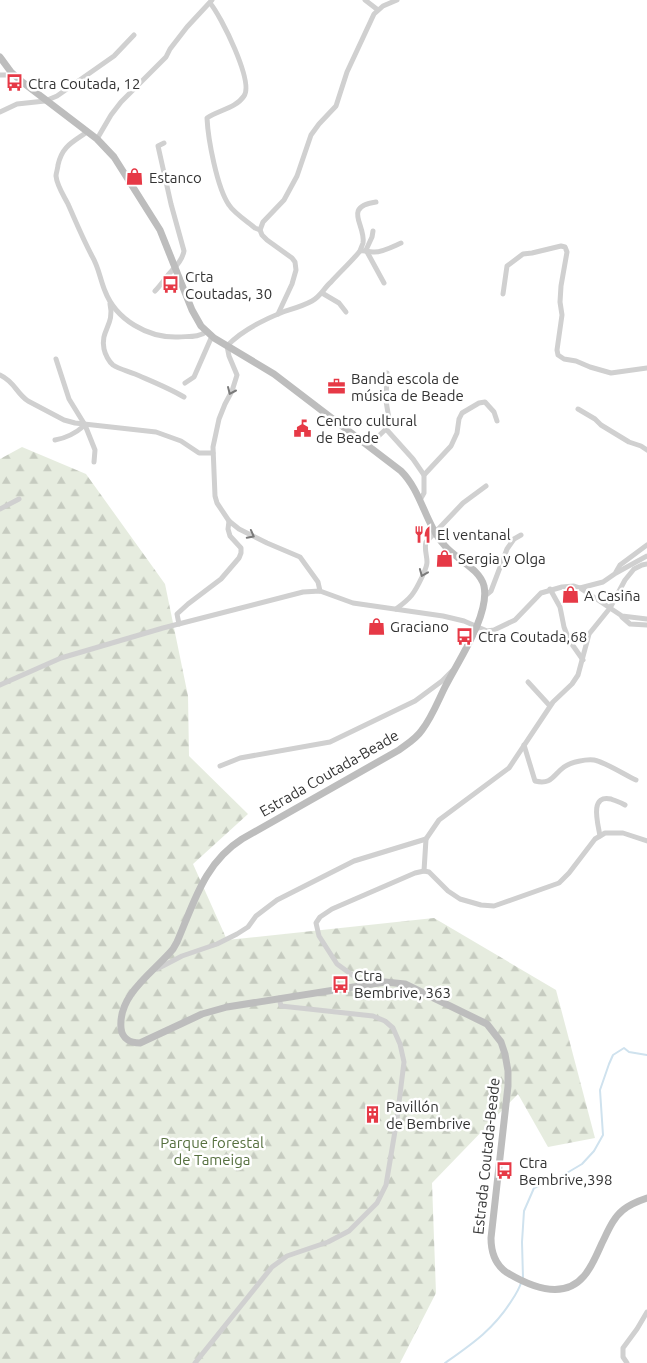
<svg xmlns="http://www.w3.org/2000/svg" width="647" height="1363" viewBox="0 0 647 1363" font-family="Ubuntu,sans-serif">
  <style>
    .forest { fill: url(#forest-firs) }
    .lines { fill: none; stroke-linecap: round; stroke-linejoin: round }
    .stream { stroke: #cfe2ee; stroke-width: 2 }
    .street { stroke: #d0d0d0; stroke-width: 5 }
    .secondary { stroke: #bdbdbd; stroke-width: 7 }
    .oneway { stroke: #7a7a7a }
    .labels { text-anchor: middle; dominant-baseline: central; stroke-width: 5; stroke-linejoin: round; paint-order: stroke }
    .poi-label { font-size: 15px; fill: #333; stroke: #fff; text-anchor: start }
    .street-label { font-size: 15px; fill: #333; stroke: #fff }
    .park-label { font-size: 15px; fill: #56703f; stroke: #fff }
  </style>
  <defs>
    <pattern id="forest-firs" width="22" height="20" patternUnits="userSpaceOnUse" patternTransform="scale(1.25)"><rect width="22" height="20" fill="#e6ecdf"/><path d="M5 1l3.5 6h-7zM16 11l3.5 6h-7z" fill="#c6cbc0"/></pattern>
  </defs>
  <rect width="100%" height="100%" fill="#fff"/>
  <!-- forest -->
  <polygon class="forest" points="22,447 86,474 165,584 188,696 189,756 248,814 193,864 227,940 434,918 556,990 595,1138 548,1147 518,1094 432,1183 436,1293 400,1363 0,1363 0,459"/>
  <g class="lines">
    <!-- stream -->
    <g class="stream">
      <polyline points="523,1278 522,1242 524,1211 534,1188 555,1180 582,1164 594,1151 603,1135 600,1090 609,1064 613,1055 624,1048 629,1052 647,1055"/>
      <path d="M445,1363C472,1344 494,1329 512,1300C516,1294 519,1289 521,1283"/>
    </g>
    <!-- street -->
    <g class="street">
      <polyline points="365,0 378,10"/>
      <path d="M210,3C221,16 254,82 244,96C236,108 219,110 207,118C208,139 217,188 229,205C234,213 248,222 255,228L260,230"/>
      <polyline points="0,75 14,75"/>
      <polyline points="0,112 17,104 45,101 57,96 114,56 134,35"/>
      <path d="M87,132C73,142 62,146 58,165C58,168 56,173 56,176C57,186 64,196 68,204C76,222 83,239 92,256C99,268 100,279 105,291C116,320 148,338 178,337C188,336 199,338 207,331"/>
      <polyline points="97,139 111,115 121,102 166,57 170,49 187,27 212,0"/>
      <polyline points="373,231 372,237 366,250 384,283"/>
      <path d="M360,251C361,248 362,246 363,243C366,225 342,207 376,202"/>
      <path d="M155,291C160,286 164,280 168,275C175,267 182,261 184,251L171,204L158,146L164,143"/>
      <polyline points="322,293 339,303 346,312"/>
      <polyline points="503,294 507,266 523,254 532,253 561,246 565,247 567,252 561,286 560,302 562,315 557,350 558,355 564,359 576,361 590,367 611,373 647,368"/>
      <path d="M110,304C115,325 100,330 104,349C105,354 109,362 113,365C119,369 128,371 135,374C151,381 169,388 184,397"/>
      <polyline points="278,314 292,284 296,270 295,262 292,258 267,240 262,235 260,230 263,222 284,200 297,176 311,135 319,124 336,106 347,72 374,14 383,6 397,0"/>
      <polyline points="56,359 69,399 85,425 95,450 94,462"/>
      <polyline points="387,373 386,401 389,419 386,429 413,459 424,475"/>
      <path d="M0,375C15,382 16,393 28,401L64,420L75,423L156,432L181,441L199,453H213"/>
      <polyline points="185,383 194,377 212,336"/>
      <polyline points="578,409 595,419 601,425 629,442 641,446 647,450"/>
      <path d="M55,440C67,438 76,433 85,425"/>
      <polyline points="368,446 386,429"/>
      <polyline points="420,500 424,493 424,475 451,446 457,433 459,419 462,413 479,403 485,402 494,412 497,421"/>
      <polyline points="0,509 19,499"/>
      <polyline points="616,572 620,565 647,545"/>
      <polyline points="580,588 603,582 616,573 647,556"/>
      <polyline points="550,589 560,607 564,627 569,640 583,660"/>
      <path d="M320,591L318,582L300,557L267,543L239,529L229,521L217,503L215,496L213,447L219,419L225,404L232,391L237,375L229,356L227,346C242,330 263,320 283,312C292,309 303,306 312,301C321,296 324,288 331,282C341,271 351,262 360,251C366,250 367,252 373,252C381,253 394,246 401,243"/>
      <polyline points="485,596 491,591 507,549 514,539 521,535"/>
      <path d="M396,609C411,598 414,594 422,577C424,572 427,567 427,562C427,555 424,549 426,542L463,503L486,486"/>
      <polyline points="622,617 630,624 647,625"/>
      <polyline points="179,624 177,614 188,604 221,579 239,558 241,553 241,548 230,536 228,529 229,521"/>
      <polyline points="528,682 550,706"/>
      <polyline points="0,685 61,658 163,628 303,592 320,591 353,603 443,616 464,621 487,631 494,630 515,620 541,593 562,587 574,586 580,588 622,616 647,619"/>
      <path d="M524,745L535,781C552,785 553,775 564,767C571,762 586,759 594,760C605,762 625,775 636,780"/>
      <polyline points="220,766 240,758 330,742 415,701 442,681 452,671"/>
      <path d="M600,836C598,824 589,794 611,799C616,801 620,802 625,805"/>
      <polyline points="424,871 426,839 439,820 509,768 553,702 572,684 578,675 589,634 610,608 625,580 634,569 642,565 647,564"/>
      <polyline points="157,969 182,956 217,944 237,934 248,927 256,916 277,900 354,861 426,839"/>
      <polyline points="366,985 337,964 319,936 316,923 320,917 332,909 415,873 424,871 429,872 448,891 460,899 481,905 494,906 559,883 569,873 595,839 605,833 623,833 647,841"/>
      <polyline points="195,1363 272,1267 287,1256 328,1242 349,1231 377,1203 386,1185 397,1119 404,1062 400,1044 393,1028 385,1021 373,1016 281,1006 279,998"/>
      <polyline points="627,1363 623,1357 623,1348 637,1329 647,1312"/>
    </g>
    <!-- secondary -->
    <path class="secondary" d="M0,57L11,72L21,81L97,139L114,157L160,230L192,310L201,326L214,338L274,374L401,471C422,492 425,524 445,546C456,559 480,569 484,586C490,615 458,661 445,687C438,701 432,717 422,730C416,739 407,744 399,750L242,839C204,863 194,903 177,942L173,949C154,972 118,994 121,1028C122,1039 131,1043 140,1043L202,1014L227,1007L385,982L405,984L487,1024L501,1042L505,1054L508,1071V1086L491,1238C491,1252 495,1264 506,1272C529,1286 563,1301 584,1276C592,1267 597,1254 602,1243C608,1231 613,1218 623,1210C630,1204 638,1201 647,1198"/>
  </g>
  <!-- one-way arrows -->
  <defs><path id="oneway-chevron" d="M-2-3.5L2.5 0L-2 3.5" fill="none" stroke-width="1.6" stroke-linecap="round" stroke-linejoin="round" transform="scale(1.25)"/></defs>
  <g class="oneway">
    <use href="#oneway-chevron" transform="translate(231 391) rotate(114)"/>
    <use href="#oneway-chevron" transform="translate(251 535) rotate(28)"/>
    <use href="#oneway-chevron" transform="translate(423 573) rotate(112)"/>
  </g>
  <!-- icons -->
  <defs>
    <symbol id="bus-bare" viewBox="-9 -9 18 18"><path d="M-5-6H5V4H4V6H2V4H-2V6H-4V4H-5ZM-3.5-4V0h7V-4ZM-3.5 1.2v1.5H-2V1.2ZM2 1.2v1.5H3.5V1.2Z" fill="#e63946" stroke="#fff" stroke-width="2.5" paint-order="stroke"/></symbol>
    <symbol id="shop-bare" viewBox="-9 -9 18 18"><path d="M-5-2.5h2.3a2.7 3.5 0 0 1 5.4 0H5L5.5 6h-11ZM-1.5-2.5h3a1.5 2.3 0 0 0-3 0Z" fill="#e63946" stroke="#fff" stroke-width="2.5" paint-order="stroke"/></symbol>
    <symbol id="office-bare" viewBox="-9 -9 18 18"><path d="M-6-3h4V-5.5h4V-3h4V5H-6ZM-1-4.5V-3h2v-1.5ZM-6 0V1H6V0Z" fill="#e63946" stroke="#fff" stroke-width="2.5" paint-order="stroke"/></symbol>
    <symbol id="civic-bare" viewBox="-9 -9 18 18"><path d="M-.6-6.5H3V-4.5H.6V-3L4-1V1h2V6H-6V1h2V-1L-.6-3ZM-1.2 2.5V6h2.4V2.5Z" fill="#e63946" stroke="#fff" stroke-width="2.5" paint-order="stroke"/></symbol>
    <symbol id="restaurant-bare" viewBox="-9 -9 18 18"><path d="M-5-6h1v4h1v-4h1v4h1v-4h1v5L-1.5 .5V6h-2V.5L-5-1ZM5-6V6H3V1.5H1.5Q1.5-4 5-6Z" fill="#e63946" stroke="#fff" stroke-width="2.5" paint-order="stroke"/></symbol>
    <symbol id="building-bare" viewBox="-9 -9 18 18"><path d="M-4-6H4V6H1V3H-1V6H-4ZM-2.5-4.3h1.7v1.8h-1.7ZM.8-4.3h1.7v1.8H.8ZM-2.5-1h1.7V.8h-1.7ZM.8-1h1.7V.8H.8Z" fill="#e63946" stroke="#fff" stroke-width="2.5" paint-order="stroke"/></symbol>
  </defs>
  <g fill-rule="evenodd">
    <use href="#bus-bare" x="2" y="70" width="25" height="25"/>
    <use href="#shop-bare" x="122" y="164" width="25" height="25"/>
    <use href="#bus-bare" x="158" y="272" width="25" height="25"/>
    <use href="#office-bare" x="324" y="374" width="25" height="25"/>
    <use href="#civic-bare" x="290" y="416" width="25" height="25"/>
    <use href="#restaurant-bare" x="410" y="522" width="25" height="25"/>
    <use href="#shop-bare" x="432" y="546" width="25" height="25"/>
    <use href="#shop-bare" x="558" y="582" width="25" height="25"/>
    <use href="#shop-bare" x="364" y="614" width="25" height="25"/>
    <use href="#bus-bare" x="452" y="624" width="25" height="25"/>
    <use href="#bus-bare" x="328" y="972" width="25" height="25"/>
    <use href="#building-bare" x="360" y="1102" width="25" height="25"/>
    <use href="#bus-bare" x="492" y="1158" width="25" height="25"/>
  </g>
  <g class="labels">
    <!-- poi labels -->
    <g class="poi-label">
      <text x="28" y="83">Ctra Coutada, 12</text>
      <text x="149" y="177">Estanco</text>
      <text x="185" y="276">Crta<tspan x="185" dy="17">Coutadas, 30</tspan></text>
      <text x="351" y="378">Banda escola de<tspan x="351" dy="17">música de Beade</tspan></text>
      <text x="316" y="420">Centro cultural<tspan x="316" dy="17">de Beade</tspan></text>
      <text x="437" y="534">El ventanal</text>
      <text x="458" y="558">Sergia y Olga</text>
      <text x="584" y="595">A Casiña</text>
      <text x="390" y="626">Graciano</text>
      <text x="478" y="636">Ctra Coutada,68</text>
      <text x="354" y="975">Ctra<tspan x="354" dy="17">Bembrive, 363</tspan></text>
      <text x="386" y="1106">Pavillón<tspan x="386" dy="17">de Bembrive</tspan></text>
      <text x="519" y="1162">Ctra<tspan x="519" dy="17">Bembrive,398</tspan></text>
    </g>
    <!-- street labels -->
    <g class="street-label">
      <text transform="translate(329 773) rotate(-30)">Estrada Coutada-Beade</text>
      <text transform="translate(486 1156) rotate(-84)">Estrada Coutada-Beade</text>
    </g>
    <!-- park labels -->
    <g class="park-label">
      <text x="212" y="1142">Parque forestal<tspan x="212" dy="17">de Tameiga</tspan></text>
    </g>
  </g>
</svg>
